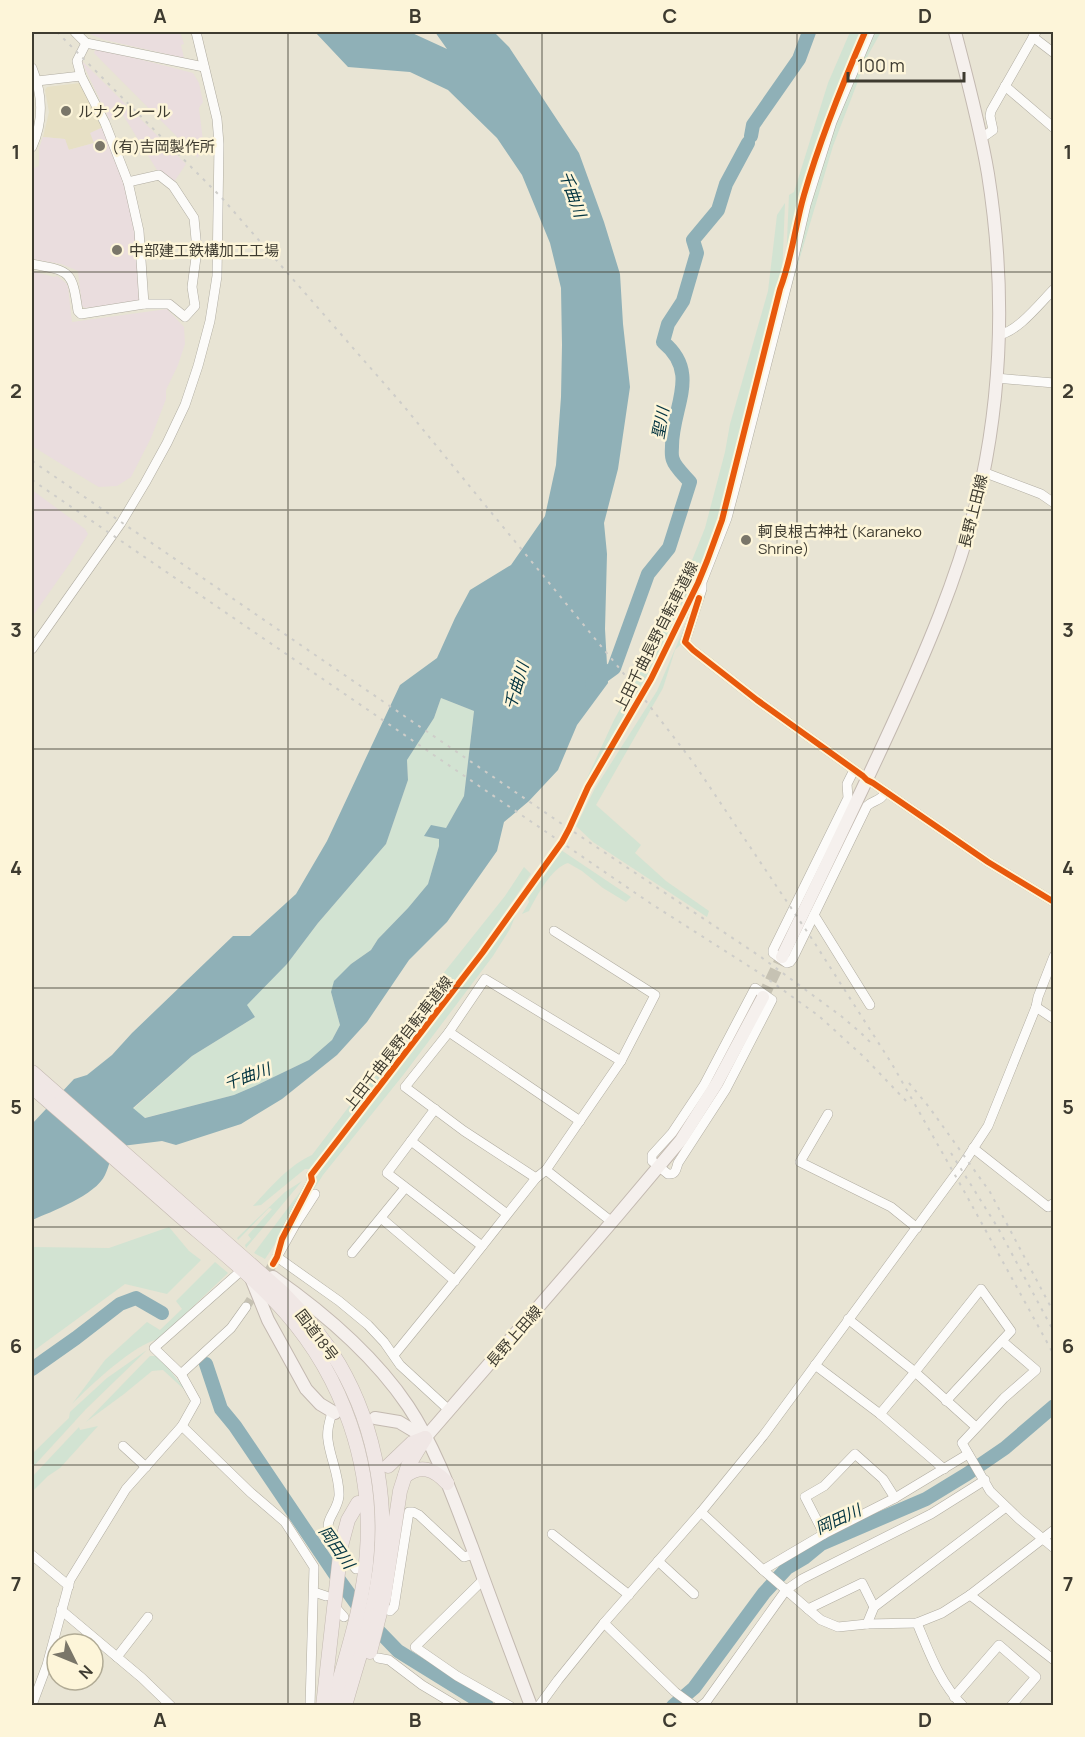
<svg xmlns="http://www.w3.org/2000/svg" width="1085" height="1737" viewBox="0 0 1085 1737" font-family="Manrope,'Noto Sans JP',sans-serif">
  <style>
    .built { fill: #e7e0c5 }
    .industrial { fill: #eaddde }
    .green { fill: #d2e3d2 }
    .water { fill: #8fb0b7; fill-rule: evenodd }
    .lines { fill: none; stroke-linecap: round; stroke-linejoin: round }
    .river { stroke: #8fb0b7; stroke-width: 14 }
    .minor-tunnel { stroke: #c6c2b3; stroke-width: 9; stroke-dasharray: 9 4.5; stroke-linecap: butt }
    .major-tunnel { stroke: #c6c2b3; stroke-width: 12; stroke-dasharray: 12 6; stroke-linecap: butt }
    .minor-casing { stroke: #b0aca1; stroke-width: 10 }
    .major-casing { stroke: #c3b9b0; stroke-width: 14 }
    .highway-casing { stroke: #c3b9b0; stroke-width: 15 }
    .minor { stroke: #fcfbf9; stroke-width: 9 }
    .major { stroke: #f5f0ed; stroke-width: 12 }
    .highway { stroke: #f0e7e5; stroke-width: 14 }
    .rail { stroke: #cecdc9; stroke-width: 2; stroke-dasharray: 3 6; stroke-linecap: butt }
    .cycleway-casing { stroke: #fdf5d9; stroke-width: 10 }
    .cycleway { stroke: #e8590c; stroke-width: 6 }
    .grid { fill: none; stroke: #3e3b30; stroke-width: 1.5; stroke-opacity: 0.55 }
    .poi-dot { fill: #7a7669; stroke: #fdf5d9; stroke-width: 2 }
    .labels { text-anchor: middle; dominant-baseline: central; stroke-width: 5; stroke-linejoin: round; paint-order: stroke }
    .poi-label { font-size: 15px; fill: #3e3b30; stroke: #fdf5d9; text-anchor: start }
    .street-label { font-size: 15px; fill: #3e3b30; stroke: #fdf5d9 }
    .water-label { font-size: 16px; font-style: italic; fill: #033440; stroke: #fdf5d9 }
    .neatline { fill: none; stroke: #3e3b30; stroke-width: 2 }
    .grid-label { font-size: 20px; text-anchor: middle; font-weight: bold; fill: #3e3b30 }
  </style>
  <rect width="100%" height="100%" fill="#e8e4d4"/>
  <!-- built -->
  <polygon class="built" points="80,83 103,127 94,143 68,150 65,139 43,137 49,112 45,90 47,87"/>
  <!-- industrial -->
  <g class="industrial">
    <polygon points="85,32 180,32 184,44 181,45 184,58 105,40"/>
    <polygon points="96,48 193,73 199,83 203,102 199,108 203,141 198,158 94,53"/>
    <polygon points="81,60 186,164 174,182 157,170 123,115 109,119"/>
    <polygon points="103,127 129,199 139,253 140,302 85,308 82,306 78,271 61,264 32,259 32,169 39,166 39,148 43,137 65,139 69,150 94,143 90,133"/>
    <polygon points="32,271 54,277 57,276 66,283 68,287 72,322 167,309 184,327 185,344 178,365 166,390 166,399 151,438 131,477 117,486 99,487 92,483 32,446"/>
    <polygon points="32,490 85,529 88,534 70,563 32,617"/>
  </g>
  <!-- green -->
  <g class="green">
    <polygon points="850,32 862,32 837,92 799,201 786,264 789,195 794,192 828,83"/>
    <polygon points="874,32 881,32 868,55 833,146 785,308 806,210 829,139"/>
    <polygon points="785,203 782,276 726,494 697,581 648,679 564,821 581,791 614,720 665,627 705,528 725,452 730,424 768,291 777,215"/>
    <polygon points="699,593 682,643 675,650 663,688 596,805 641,845 635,853 666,881 709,911 707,917 593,842 576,826 594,790 657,691"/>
    <polygon points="441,698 474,711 464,796 446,828 425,836 439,838 439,846 428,884 408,908 378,939 371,950 351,964 331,992 340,1025 332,1040 309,1060 255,1086 234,1095 144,1118 133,1109 192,1056 255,1017 246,1005 287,964 318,923 386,844 408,780 407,760 434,718"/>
    <path d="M561,850L631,897L626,902L603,888L582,871L568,863C552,867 536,897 529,911L522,914L529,902L527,895Z"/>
    <path d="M524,867L531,874C463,976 387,1072 312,1169H305L261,1205L253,1206C271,1187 289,1165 312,1155L382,1063L387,1044L505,896Z"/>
    <polygon points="517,912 510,929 493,956 404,1074 323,1175 292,1224 321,1169"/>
    <polygon points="302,1181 246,1248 245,1245 251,1239 248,1235 272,1209 269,1208 238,1240 237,1238 285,1192"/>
    <polygon points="303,1188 275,1244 265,1259 254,1253"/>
    <polygon points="169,1227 189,1251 201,1260 167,1294 125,1284 32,1352 32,1247 109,1248"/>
    <path d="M215,1262L228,1273L159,1339C134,1344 91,1385 72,1404L105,1360L147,1322L160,1330L182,1309L176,1301Z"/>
    <polygon points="147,1350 86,1409 32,1468 32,1454 69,1418 70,1412 107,1378"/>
    <polygon points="150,1356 159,1356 187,1392 163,1370 152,1371 124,1394 86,1422"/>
    <polygon points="98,1426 60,1468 48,1476 32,1492 32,1477 79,1427 80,1430"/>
  </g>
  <!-- water -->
  <path class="water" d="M315,32H410L447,49L435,32H494L509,47L579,153L604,222L620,274L623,324L630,387L618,469L604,523L607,554L605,629L608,683L577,725L558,770L529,801L504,822L497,851L447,922L409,960L367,1022L337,1055L282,1099L241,1124L176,1145L162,1141L114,1147C111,1156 109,1167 105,1175C96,1195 51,1212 32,1220V1124L74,1079L87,1075L112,1055L132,1033L233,936H250L296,894L327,841L400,685L437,658L455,618L470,590L511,565L545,516L556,465L561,397L562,345L561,288L550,243L522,175L497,138L448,90L410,72L348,67ZM441,698L474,711L464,796L446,828L431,825L424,836L439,839V846L428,884L408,908L378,939L371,950L351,964L334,981L331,992L340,1025L332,1040L309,1060L255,1086L234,1095L145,1118L133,1108L192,1056L255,1017L247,1005L287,964L318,923L386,844L408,780L407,760L434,718Z"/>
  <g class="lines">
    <!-- river -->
    <g class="river">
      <polyline points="751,136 753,125 799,59 809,32"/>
      <path d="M592,684L614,668L648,574L669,548L690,482C685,476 675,467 673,460C671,456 672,450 672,446C672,407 701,373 663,342L668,324L683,301L697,253L693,240L718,210L726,184L748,143"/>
      <polyline points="206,1364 221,1409 235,1426 337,1577 368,1620 398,1651 487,1706"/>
      <polyline points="32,1369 76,1338 120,1304 136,1298 162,1313"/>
      <polyline points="673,1706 694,1688 764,1593 787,1568 804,1558 821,1544 926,1499 967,1474 1005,1448 1054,1406"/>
    </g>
    <!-- minor-tunnel -->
    <polyline class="minor-tunnel" points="246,1307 273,1264"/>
    <!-- major-tunnel -->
    <polyline class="major-tunnel" points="763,997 782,957"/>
    <defs>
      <g id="minor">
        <polyline points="75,32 86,43 204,67"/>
        <polyline points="870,32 832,122 806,205 792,265 735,488 727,518 702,582 702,589 685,642 693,650 757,700 863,776 867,780 873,783 988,862 1054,902"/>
        <polyline points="1033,37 1054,53"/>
        <path d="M32,68C43,95 44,120 32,147"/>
        <polyline points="37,81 81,76"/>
        <polyline points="1005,86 1054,128"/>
        <polyline points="980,137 986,135 993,130 990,116 991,111 1036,32"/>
        <polyline points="128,182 159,175 173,186 194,218 197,250 192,287 195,306 185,317 169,304 144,304"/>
        <path d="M32,264C71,271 72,271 78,311L81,314L144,304L139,231L128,182L105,123L81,76L77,61L86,43"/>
        <path d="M998,335C1018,332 1040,303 1054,289"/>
        <polyline points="996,378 1054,383"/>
        <polyline points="983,472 1041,494 1054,503"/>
        <polyline points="32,649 121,523 145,483 167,443 185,405 198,366 210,321 217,276 219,144 217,119 196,32"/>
        <path d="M854,770L847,784L848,798L773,950V953L787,963L790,962L793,958L867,806C873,800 882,801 885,792"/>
        <polyline points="814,915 870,1005"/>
        <path d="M755,988L772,1000L726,1089L678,1163C676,1169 676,1175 668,1174L652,1161V1155L672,1133L704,1085Z"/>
        <polyline points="1036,1007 1054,1019"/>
        <polyline points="449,1032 580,1121"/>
        <polyline points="435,1109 387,1173 482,1246"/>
        <polyline points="828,1114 800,1162 891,1207 917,1228"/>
        <polyline points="411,1141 507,1214"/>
        <polyline points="973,1148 1048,1207 1054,1203"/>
        <polyline points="546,1170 612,1222"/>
        <polyline points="536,1178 464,1131 405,1087 449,1032 485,979 621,1061"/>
        <polyline points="315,1194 295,1225 277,1257 339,1301 368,1325 384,1342 400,1365 450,1411"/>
        <polyline points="381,1218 455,1281"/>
        <polyline points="287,1229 312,1181 311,1175"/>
        <polyline points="352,1253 405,1188"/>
        <polyline points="848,1319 915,1372 976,1427"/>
        <polyline points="1002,1341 1036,1370 1004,1398 962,1443 990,1491 1019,1519 1054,1548"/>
        <polyline points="394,1355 460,1274 536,1178 546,1170 621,1061 655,995 554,931"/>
        <polyline points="815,1365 880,1414 944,1469"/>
        <polyline points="181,1374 231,1328 246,1307"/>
        <path d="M332,1412C330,1421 326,1430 328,1440C330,1458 340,1477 339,1496C337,1515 320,1520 333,1539"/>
        <polyline points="880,1414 915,1372 981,1289 1011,1331 946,1401"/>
        <polyline points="182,1426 250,1492 285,1522 314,1567 310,1706"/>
        <polyline points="123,1446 146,1467"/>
        <polyline points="701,1512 763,1570 808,1609 821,1620 838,1627 867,1624 917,1623 942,1613 970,1595 1054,1530"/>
        <polyline points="552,1534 629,1595"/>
        <polyline points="824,1534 805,1497 824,1486 855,1454 883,1479 895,1498"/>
        <polyline points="343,1553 356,1569"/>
        <polyline points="32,1555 69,1586"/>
        <polyline points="658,1561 694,1594"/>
        <polyline points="763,1570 824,1534 895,1498 968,1454"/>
        <polyline points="484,1579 415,1647 457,1676 510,1706"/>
        <polyline points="314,1592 326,1596"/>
        <polyline points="970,1595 1054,1660"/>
        <polyline points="336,1608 344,1617"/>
        <polyline points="808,1609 862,1583 874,1607"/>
        <polyline points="61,1610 142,1678 171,1706"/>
        <polyline points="390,1611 394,1607 409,1512 413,1512 419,1515 464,1557 474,1554"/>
        <polyline points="604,1623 675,1692 694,1706"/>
        <path d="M917,1623C929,1652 940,1683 963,1706"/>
        <polyline points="867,1624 874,1607 1006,1507"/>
        <polyline points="117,1657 148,1617"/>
        <polyline points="378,1658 389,1660 422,1685 457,1706"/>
        <polyline points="954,1697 999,1645 1036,1677 1011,1706"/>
        <polyline points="32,1705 47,1665 70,1580 126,1489 182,1426 196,1401 181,1374 154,1348 242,1270"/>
        <polyline points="539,1706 558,1680 604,1623 701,1512 763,1436 961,1167 988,1126 1036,1007 1038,997 1054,956"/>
        <polyline points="701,1706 706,1702 786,1590 802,1579 931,1514 985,1480"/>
      </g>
      <g id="major">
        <path d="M782,957C816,886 850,816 883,745C923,659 961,573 982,480C1003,380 1004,275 988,174C980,126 967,78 955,32"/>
        <path d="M273,1277C323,1312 373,1354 408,1406C436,1448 454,1500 472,1547C491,1600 511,1653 531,1706"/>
        <polyline points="251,1278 268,1320 306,1389 320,1404 335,1413"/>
        <polyline points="375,1418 399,1422 424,1437"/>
        <polyline points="425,1438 617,1216 681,1140 717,1083 763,997"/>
      </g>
      <g id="highway">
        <path d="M32,1072L282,1292C304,1314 323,1337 339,1364C377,1429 391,1512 377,1586C370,1627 356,1666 345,1706"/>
        <path d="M32,1087C81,1129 130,1172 179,1215C215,1246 254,1277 286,1313C343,1378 373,1465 367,1551C364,1604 346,1655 332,1706"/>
        <polyline points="388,1466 412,1443 425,1438"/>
        <path d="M405,1476C421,1464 434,1469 447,1483"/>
        <polyline points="370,1652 384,1597 400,1491 408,1466 425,1438"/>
        <polyline points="323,1706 341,1546 348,1520 358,1503"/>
      </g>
    </defs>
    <!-- minor casing -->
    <use href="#minor" class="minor-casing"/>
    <!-- major casing -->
    <use href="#major" class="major-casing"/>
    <!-- highway casing -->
    <use href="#highway" class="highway-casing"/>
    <!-- minor -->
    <use href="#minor" class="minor"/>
    <!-- major -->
    <use href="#major" class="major"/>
    <!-- highway -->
    <use href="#highway" class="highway"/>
    <!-- rail -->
    <g class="rail">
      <polyline points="57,32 222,198 402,404 638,691 693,762 814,942 892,1064 964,1191 1054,1355"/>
      <polyline points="32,461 562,824 761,957 841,1016 860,1032 872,1044"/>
      <polyline points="32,480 650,903 758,972 819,1016 865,1058 908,1103"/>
      <polyline points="909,1083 929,1107 990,1192 1054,1313"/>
      <polyline points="951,1153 998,1228 1054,1332"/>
    </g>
    <defs>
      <g id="cycleway">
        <polyline points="699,598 685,642 693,650 757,700 863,776 867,780 873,783 988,862 1054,902"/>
        <path d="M273,1264L277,1257L282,1239L312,1181L311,1175L483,952L562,842L569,829L588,787L651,679L698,583L707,561L722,520L729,492L780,289C792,258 795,226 804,195C820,139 842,85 865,32"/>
      </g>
    </defs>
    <!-- cycleway casing -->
    <use href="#cycleway" class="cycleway-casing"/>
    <!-- cycleway -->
    <use href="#cycleway" class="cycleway"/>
  </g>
  <!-- grid -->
  <path class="grid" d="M288,32V1706M542,32V1706M797,32V1706M32,272H1054M32,510H1054M32,749H1054M32,988H1054M32,1227H1054M32,1465H1054"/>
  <!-- markers -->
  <g class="poi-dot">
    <circle cx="66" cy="111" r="6"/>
    <circle cx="100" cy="146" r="6"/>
    <circle cx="117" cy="250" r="6"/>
    <circle cx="746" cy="540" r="6"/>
  </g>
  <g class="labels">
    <!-- poi labels -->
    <g class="poi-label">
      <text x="78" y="111">ルナ クレール</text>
      <text x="112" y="146">(有)吉岡製作所</text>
      <text x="129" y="250">中部建工鉄構加工工場</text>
      <text x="758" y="531">軻良根古神社 (Karaneko<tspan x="758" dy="17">Shrine)</tspan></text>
    </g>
    <!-- street labels -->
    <g class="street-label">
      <text transform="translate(973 511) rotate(-76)">長野上田線</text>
      <text transform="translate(656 636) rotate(-63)">上田千曲長野自転車道線</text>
      <text transform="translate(398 1043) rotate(-52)">上田千曲長野自転車道線</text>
      <text transform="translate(317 1335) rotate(53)">国道18号</text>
      <text transform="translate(514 1336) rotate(-49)">長野上田線</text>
    </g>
    <!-- water labels -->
    <g class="water-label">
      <text transform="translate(573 194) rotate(70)">千曲川</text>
      <text transform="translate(660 423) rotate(-80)">聖川</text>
      <text transform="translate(516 686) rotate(-73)">千曲川</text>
      <text transform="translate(247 1076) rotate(-20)">千曲川</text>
      <text transform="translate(838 1519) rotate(-25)">岡田川</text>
      <text transform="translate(337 1547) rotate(55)">岡田川</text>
    </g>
  </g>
  <!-- border -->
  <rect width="1085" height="1737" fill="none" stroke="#fdf5d9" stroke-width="66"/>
  <!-- north arrow -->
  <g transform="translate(75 1662) rotate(133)"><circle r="28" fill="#fdf5d9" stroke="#b1ab95" stroke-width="1.5"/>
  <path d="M0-4.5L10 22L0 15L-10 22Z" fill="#7a7669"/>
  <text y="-9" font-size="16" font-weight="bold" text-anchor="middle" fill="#3e3b30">N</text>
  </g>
  <!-- scale -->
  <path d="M848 72v9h116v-9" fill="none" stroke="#3e3b30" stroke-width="3"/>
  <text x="857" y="72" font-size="18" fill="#3e3b30" stroke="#fdf5d9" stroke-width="4.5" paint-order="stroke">100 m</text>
  <rect x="33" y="33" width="1019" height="1671" class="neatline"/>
  <g class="grid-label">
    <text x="160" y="23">A</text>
    <text x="415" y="23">B</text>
    <text x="670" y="23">C</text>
    <text x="925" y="23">D</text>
    <text x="16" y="159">1</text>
    <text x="1068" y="159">1</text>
    <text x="16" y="398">2</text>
    <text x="1068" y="398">2</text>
    <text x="16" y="637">3</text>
    <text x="1068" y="637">3</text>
    <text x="16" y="875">4</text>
    <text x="1068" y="875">4</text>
    <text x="16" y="1114">5</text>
    <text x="1068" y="1114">5</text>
    <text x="16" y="1353">6</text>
    <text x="1068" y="1353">6</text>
    <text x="16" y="1591">7</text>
    <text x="1068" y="1591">7</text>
    <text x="160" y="1727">A</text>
    <text x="415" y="1727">B</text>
    <text x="670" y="1727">C</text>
    <text x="925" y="1727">D</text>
  </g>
</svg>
